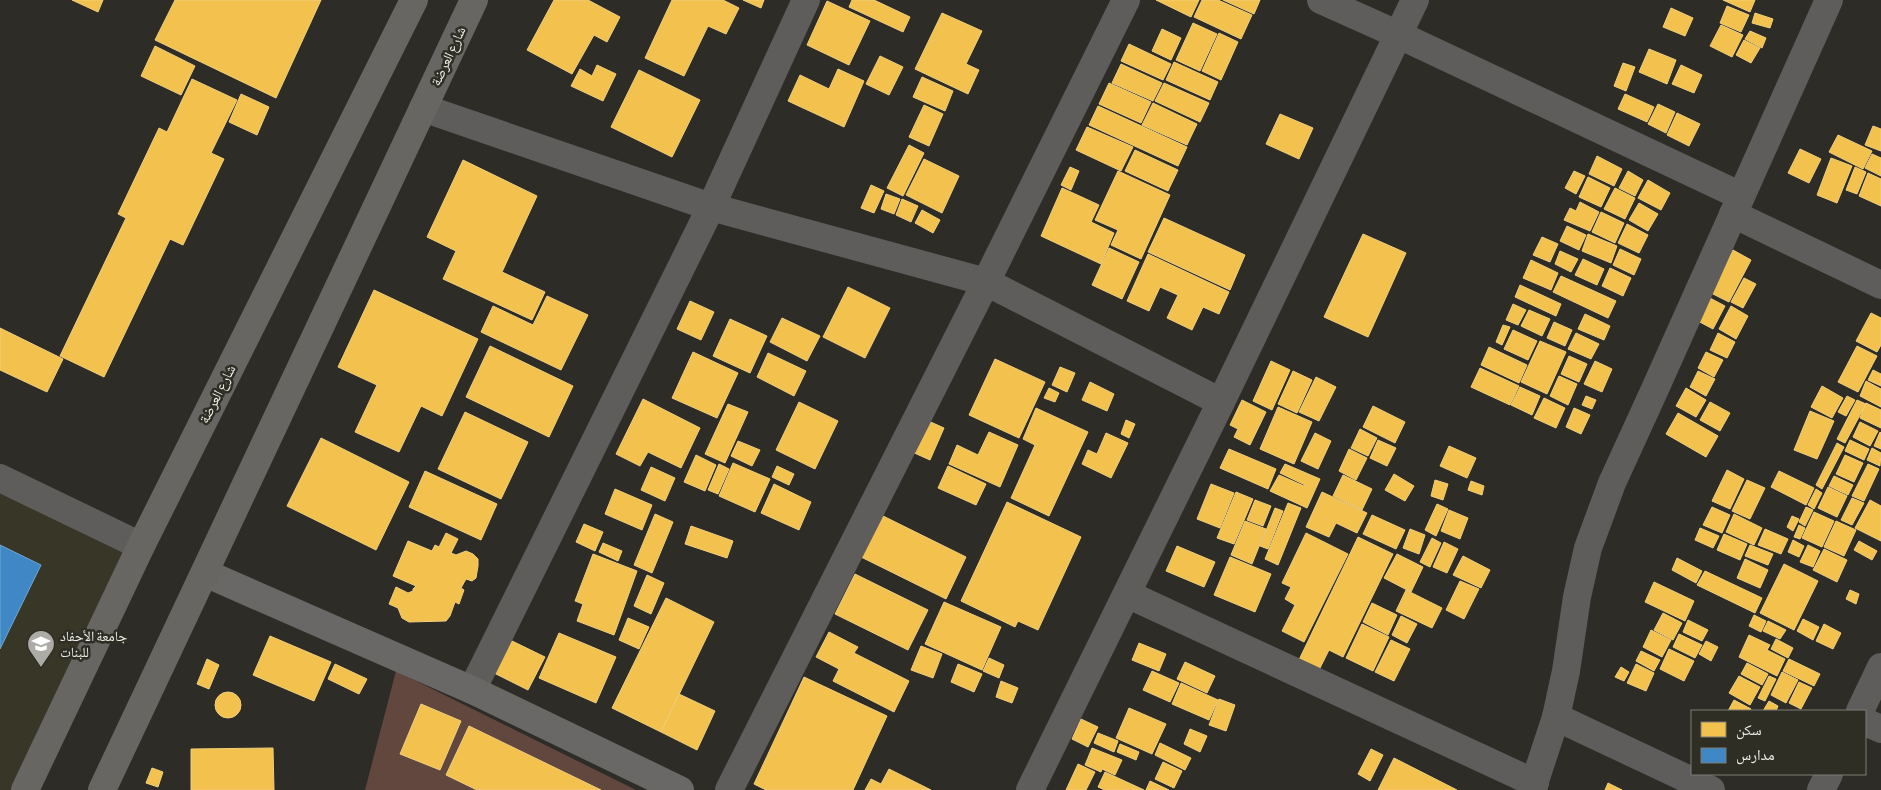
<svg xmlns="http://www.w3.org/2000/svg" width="1881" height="790" viewBox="0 0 1881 790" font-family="'Asap Condensed','Noto Naskh Arabic',sans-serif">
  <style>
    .built { fill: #373627 }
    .garden { fill: #62473e }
    .homes { fill: #f2c14e; stroke: #f1cf7d }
    .schools { fill: #3f88c5; stroke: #74a7d0 }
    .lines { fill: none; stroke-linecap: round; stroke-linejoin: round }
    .street { stroke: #5e5d5c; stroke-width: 28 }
    .secondary { stroke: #696866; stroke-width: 28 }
    .primary { stroke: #686663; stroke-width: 28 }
    .labels { text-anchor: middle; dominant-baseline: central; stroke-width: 5; stroke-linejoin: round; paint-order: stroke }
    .street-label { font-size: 14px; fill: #f0f0ea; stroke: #2f2e25 }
    .poi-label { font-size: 14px; fill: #f0f0ea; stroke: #2f2e25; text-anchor: start }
  </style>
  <rect width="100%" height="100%" fill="#2d2c27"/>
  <!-- built -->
  <polygon class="built" points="0,479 141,546 25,790 0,790"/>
  <!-- garden -->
  <polygon class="garden" points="396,671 636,790 365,790"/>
  <!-- homes -->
  <g class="homes">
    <polygon points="72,0 103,0 98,12"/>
    <polygon points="175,0 321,0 276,98 155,40"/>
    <polygon points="554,0 588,0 620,17 607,42 594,35 572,74 527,50"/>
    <polygon points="672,0 723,0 739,8 726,34 708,26 684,76 645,58"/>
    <polygon points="743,0 764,0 761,8"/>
    <polygon points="852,0 874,0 910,17 903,32 849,7"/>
    <polygon points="1156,0 1199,0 1191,17"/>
    <polygon points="1202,0 1218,0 1252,15 1241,39 1194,17"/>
    <polygon points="1223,0 1260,0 1254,14"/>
    <polygon points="1723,0 1755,0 1750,12"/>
    <polygon points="827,1 870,21 849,65 807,45"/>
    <polygon points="1727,6 1749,15 1741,32 1720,23"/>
    <polygon points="1671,8 1693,18 1685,36 1663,27"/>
    <polygon points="942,13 982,31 966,64 979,70 968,94 915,69"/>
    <polygon points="1755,13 1773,19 1770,28 1752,23"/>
    <polygon points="1193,23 1217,34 1200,71 1176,60"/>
    <polygon points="1721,25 1743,35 1732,57 1710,46"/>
    <polygon points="1162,29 1181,38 1171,60 1152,51"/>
    <polygon points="1750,31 1766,38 1762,48 1745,39"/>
    <polygon points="1219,33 1238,42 1221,80 1202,71"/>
    <polygon points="1744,40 1760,48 1751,63 1736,55"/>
    <polygon points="1129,44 1171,64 1163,80 1121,61"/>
    <polygon points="155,46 195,66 181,95 141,76"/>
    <polygon points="1649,49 1676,60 1667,84 1639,72"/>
    <polygon points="880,56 903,67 889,95 866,84"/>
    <polygon points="1174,62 1218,82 1210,100 1166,80"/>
    <polygon points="1623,63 1635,67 1626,91 1614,86"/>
    <polygon points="1121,64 1162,83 1153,101 1112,83"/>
    <polygon points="597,65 616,74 603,101 571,86 580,69 592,76"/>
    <polygon points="1681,65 1702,75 1694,93 1672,84"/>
    <polygon points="838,69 864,81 844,127 788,101 800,75 829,89"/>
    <polygon points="639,70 700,100 672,157 611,127"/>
    <polygon points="922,77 953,91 945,111 913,97"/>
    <polygon points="192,79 237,100 211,153 224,159 183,245 170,239 104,377 60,356 126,218 118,214 159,128 167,132"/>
    <polygon points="1109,83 1151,102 1141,123 1099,104"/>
    <polygon points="1164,83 1209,103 1200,122 1155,101"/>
    <polygon points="241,94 269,107 257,135 229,122"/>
    <polygon points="1625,94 1654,107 1647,122 1618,109"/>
    <polygon points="1153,103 1197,124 1187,145 1142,125"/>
    <polygon points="1658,104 1675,112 1666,133 1648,124"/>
    <polygon points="924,105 943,114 929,146 909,137"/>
    <polygon points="1098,106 1187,147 1178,166 1089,125"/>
    <polygon points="1677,113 1700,124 1689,146 1667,135"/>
    <polygon points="1280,114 1313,128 1299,159 1266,144"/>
    <polygon points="1873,126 1881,129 1881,151 1865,145"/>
    <polygon points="1087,127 1133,147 1121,171 1076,150"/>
    <polygon points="1838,135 1872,151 1863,169 1829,152"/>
    <polygon points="909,145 924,153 903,196 887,188"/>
    <polygon points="1800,149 1821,159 1809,183 1788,173"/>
    <polygon points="1135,150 1178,170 1168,191 1125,171"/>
    <polygon points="1872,154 1881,158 1881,176 1865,168"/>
    <polygon points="1597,156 1622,169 1614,186 1589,174"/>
    <polygon points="1831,158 1852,166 1837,203 1817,195"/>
    <polygon points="924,159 959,176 942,213 906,195"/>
    <polygon points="463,160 537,196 502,272 545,292 532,320 443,279 456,251 427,237"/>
    <polygon points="1070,167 1079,171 1071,190 1061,185"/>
    <polygon points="1855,167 1866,172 1857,194 1846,190"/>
    <polygon points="1118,171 1170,195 1141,259 1111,245 1118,230 1095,220"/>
    <polygon points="1574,171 1585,176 1576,194 1565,188"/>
    <polygon points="1628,171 1643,180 1635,196 1619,188"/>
    <polygon points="1868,173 1881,179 1881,206 1859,196"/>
    <polygon points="1588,177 1610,188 1601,207 1579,197"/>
    <polygon points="1648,180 1670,193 1661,210 1638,198"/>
    <polygon points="871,185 884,191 874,213 861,208"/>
    <polygon points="1062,188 1099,205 1091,222 1114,233 1101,264 1041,236"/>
    <polygon points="1615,188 1635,198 1625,219 1604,209"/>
    <polygon points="886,194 900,199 894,214 881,209"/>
    <polygon points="902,199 918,206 911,222 896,215"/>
    <polygon points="1580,202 1599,212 1590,231 1564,220 1570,208 1576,211"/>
    <polygon points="1639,203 1658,214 1648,231 1629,220"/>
    <polygon points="922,210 940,220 933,233 915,223"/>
    <polygon points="1601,212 1624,223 1615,243 1592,232"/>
    <polygon points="1164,218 1245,255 1230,290 1148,252"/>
    <polygon points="1627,224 1648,235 1639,253 1618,243"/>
    <polygon points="1567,226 1586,235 1579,250 1560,241"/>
    <polygon points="1363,234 1406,253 1368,337 1324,317"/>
    <polygon points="1588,234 1617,246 1611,263 1582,251"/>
    <polygon points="1542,237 1558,244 1550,262 1533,255"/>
    <polygon points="1109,248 1139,262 1122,299 1092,285"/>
    <polygon points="1620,249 1641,259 1634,275 1613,265"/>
    <polygon points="1733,250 1751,260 1729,302 1711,293"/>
    <polygon points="1560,251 1578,259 1571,272 1555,264"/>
    <polygon points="1148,254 1229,292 1219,314 1203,307 1192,330 1167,318 1178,295 1160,287 1149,311 1127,301"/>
    <polygon points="1583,259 1604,269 1597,285 1575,275"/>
    <polygon points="1531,260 1558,273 1551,290 1523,278"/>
    <polygon points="1610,268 1631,278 1623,296 1602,286"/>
    <polygon points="1561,276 1616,301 1608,318 1553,292"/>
    <polygon points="1744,278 1756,284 1743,308 1731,302"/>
    <polygon points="1520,285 1561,304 1556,316 1515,297"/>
    <polygon points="848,287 890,308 865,358 823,337"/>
    <polygon points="374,290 478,339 442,416 421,406 399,452 355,432 377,385 338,367"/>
    <polygon points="547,296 588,315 561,370 481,332 493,306 533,325"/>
    <polygon points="1708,297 1725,306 1713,329 1696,320"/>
    <polygon points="690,301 714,312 701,340 677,329"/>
    <polygon points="1513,304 1526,310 1518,325 1506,320"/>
    <polygon points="1731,306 1748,316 1736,339 1719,329"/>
    <polygon points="1529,310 1550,319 1542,336 1521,326"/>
    <polygon points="1871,313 1881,318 1881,345 1877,352 1856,341"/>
    <polygon points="1585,314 1610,326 1604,340 1578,329"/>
    <polygon points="782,318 820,336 807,361 770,342"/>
    <polygon points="730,319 767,336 750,373 713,356"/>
    <polygon points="1554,322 1572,330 1565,346 1547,338"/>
    <polygon points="1503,325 1510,327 1502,345 1496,342"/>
    <polygon points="0,328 63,359 47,392 0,370"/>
    <polygon points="1513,330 1537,341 1528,360 1504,349"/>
    <polygon points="1576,333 1599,344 1591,359 1568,349"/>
    <polygon points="1718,333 1735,342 1727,358 1710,350"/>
    <polygon points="1540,341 1566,352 1547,394 1521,382"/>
    <polygon points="490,346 573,386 549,437 466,397"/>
    <polygon points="1857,346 1877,356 1858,392 1838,382"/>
    <polygon points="1489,347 1527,365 1519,383 1481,365"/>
    <polygon points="693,352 738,373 717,418 672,398"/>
    <polygon points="1706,352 1723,360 1714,377 1698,368"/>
    <polygon points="768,353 806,371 794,396 757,377"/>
    <polygon points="1569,356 1587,364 1579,382 1561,374"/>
    <polygon points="995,359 1045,382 1019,438 969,415"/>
    <polygon points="1271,361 1290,370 1272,410 1253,401"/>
    <polygon points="1595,361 1612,369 1602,392 1584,384"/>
    <polygon points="1060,367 1075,373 1067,392 1052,385"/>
    <polygon points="1480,368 1519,386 1510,405 1471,387"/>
    <polygon points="1873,370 1881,374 1881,386 1868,380"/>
    <polygon points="1293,371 1312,380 1297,413 1278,404"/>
    <polygon points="1698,371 1715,379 1706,396 1690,387"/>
    <polygon points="1559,376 1577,384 1568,405 1550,396"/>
    <polygon points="1316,377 1336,387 1319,421 1299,412"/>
    <polygon points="1866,381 1881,389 1881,407 1860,396"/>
    <polygon points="1090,382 1114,394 1107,411 1082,400"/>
    <polygon points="1822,386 1843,398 1832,418 1811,407"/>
    <polygon points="1520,387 1540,396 1532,415 1511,405"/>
    <polygon points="1049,388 1059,393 1055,402 1044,398"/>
    <polygon points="1686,388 1706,400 1696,417 1676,406"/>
    <polygon points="1586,396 1596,400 1592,409 1582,405"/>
    <polygon points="1847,396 1855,400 1846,416 1838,412"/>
    <polygon points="1544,398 1565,408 1556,428 1534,418"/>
    <polygon points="643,399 700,428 681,468 648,452 640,466 616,454"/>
    <polygon points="1242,400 1266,412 1250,445 1234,437 1238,429 1230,425"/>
    <polygon points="1857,400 1866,404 1845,443 1837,439"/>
    <polygon points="799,402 838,421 815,469 776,450"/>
    <polygon points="1710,402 1730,413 1720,431 1700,420"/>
    <polygon points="1866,403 1881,410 1881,428 1860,418"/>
    <polygon points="728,404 748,412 725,463 705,454"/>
    <polygon points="1373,406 1405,422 1395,443 1363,427"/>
    <polygon points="1278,407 1312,422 1294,464 1260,449"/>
    <polygon points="1036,408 1088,432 1049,516 1011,498 1035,445 1023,439"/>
    <polygon points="1574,408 1590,415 1581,434 1566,427"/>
    <polygon points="1810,411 1834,421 1817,459 1794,450"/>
    <polygon points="465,412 528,442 501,499 438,469"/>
    <polygon points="1678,413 1718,436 1706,457 1666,434"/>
    <polygon points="924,419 944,428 930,460 910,451"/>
    <polygon points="1126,420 1135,424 1129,438 1121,434"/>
    <polygon points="1860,422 1878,431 1870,446 1853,437"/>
    <polygon points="1360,429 1377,438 1368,456 1351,448"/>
    <polygon points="989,432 1018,445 1000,487 949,464 957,445 978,455"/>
    <polygon points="1880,432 1881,433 1881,449 1874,446"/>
    <polygon points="1106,433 1128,443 1111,478 1082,464 1088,450 1097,454"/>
    <polygon points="1315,433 1331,441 1318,469 1301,461"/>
    <polygon points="321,438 409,482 376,550 287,506"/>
    <polygon points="1378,440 1396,448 1387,466 1370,458"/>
    <polygon points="1850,440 1869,449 1864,460 1845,451"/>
    <polygon points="738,441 760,450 752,466 731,456"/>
    <polygon points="1837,443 1844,447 1822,489 1816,485"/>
    <polygon points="1449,446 1476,458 1467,478 1440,466"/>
    <polygon points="1872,448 1881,453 1880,466 1867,460"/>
    <polygon points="1229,449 1276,469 1268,489 1220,468"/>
    <polygon points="1349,449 1367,458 1356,480 1339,471"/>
    <polygon points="696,455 716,465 705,491 684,482"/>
    <polygon points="1845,455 1863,463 1854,482 1836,474"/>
    <polygon points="733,463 770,479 755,512 719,496"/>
    <polygon points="719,464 729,469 718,494 708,490"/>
    <polygon points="1285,464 1320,479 1307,508 1270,491 1279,475 1304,486 1305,485 1280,473"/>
    <polygon points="1868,464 1879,469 1864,501 1852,496"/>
    <polygon points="777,466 794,474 789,485 772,477"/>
    <polygon points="948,466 986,484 976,505 938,488"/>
    <polygon points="651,467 675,478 665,501 641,490"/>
    <polygon points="1727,470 1744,479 1730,509 1712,501"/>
    <polygon points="425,471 497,504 481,540 409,507"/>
    <polygon points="1779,471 1814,488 1806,505 1771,487"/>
    <polygon points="1394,474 1414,486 1405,501 1385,490"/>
    <polygon points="1343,475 1372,489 1362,510 1333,496"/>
    <polygon points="1834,476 1853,485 1848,495 1829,486"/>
    <polygon points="1435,480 1448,484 1443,500 1431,496"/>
    <polygon points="1747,480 1765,488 1750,519 1732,511"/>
    <polygon points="1471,481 1484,486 1482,495 1468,490"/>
    <polygon points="774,484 811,502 799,530 761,513"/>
    <polygon points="1211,484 1234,493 1220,528 1197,519"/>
    <polygon points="1828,487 1847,496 1837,517 1818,508"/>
    <polygon points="615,489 652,505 642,530 605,514"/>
    <polygon points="1816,489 1822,493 1814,509 1808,505"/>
    <polygon points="1236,492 1253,499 1234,544 1217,538"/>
    <polygon points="1322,492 1367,513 1357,533 1336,523 1329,537 1306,527"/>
    <polygon points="1852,498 1864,503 1852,525 1841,520"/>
    <polygon points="1255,500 1271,506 1263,526 1247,520"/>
    <polygon points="1870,500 1881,506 1881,541 1855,528"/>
    <polygon points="1007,502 1081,537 1038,630 1018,621 1015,627 961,601"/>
    <polygon points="1288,503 1301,508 1278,565 1265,559"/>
    <polygon points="1437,504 1448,509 1436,536 1425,530"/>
    <polygon points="1712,507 1730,515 1722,533 1703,525"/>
    <polygon points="1806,507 1813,510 1805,526 1799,522"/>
    <polygon points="1275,508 1283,511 1268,549 1260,546"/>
    <polygon points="1449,510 1468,518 1460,539 1441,531"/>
    <polygon points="873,511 966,557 946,599 853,553"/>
    <polygon points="1814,512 1834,521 1822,547 1802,538"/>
    <polygon points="655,514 673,522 652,573 634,565"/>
    <polygon points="1734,514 1762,528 1754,545 1726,532"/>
    <polygon points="1372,515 1405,530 1396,549 1363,534"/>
    <polygon points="1792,516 1799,519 1793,531 1787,527"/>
    <polygon points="1245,521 1266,529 1252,564 1231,555"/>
    <polygon points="1836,521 1856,530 1844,556 1824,547"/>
    <polygon points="584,524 603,532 595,551 576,542"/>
    <polygon points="1799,525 1805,528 1800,539 1794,537"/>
    <polygon points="691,526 733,541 727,558 685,544"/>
    <polygon points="1700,528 1719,536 1713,548 1695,540"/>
    <polygon points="1410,529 1425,535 1419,554 1403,548"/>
    <polygon points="1765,529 1788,539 1781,554 1758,545"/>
    <polygon points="446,533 458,539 451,553 456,555 466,551 473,554 478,559 478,566 476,578 472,581 466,579 461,588 464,590 459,604 455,602 450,616 446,621 409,622 402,618 398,608 389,604 396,587 408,593 413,591 413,589 416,586 393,576 408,541 432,551 435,545 439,547"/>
    <polygon points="1306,533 1348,554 1304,642 1282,631 1295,605 1285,599 1291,587 1282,583"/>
    <polygon points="1724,534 1747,544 1740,560 1717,550"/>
    <polygon points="1358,537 1393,554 1343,657 1329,650 1317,674 1297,664"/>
    <polygon points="1432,538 1441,543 1430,567 1420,562"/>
    <polygon points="1793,540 1804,546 1799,557 1788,552"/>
    <polygon points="1859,541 1877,551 1872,560 1854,550"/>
    <polygon points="1444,542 1458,549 1447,573 1433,567"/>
    <polygon points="603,543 622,551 618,561 599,552"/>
    <polygon points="1750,545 1773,554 1768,565 1745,556"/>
    <polygon points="1808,545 1820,551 1813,567 1800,562"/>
    <polygon points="1177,546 1215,562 1204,587 1166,571"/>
    <polygon points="1824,549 1847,560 1837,582 1813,570"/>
    <polygon points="593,554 637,571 614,635 577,621 583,604 575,601"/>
    <polygon points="1397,554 1423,567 1411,592 1384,578"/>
    <polygon points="1463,556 1490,570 1481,588 1453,575"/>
    <polygon points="1230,557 1271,574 1255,612 1214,595"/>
    <polygon points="1677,558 1702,571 1696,583 1672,570"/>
    <polygon points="1745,559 1768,570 1760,588 1737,578"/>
    <polygon points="1784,564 1818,581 1794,630 1760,613"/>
    <polygon points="1705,571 1762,598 1755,613 1697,585"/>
    <polygon points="855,574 928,610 908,650 835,614"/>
    <polygon points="647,575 664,583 651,614 634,606"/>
    <polygon points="1460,581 1479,589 1464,619 1446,610"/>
    <polygon points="1654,582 1694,601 1685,621 1645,602"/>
    <polygon points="1406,590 1442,608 1432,628 1396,611"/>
    <polygon points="1850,590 1859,594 1856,604 1846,599"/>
    <polygon points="666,598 714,622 661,732 612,708"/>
    <polygon points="944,602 1001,627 982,670 925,644"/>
    <polygon points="1372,603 1397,615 1388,635 1363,622"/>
    <polygon points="1663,613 1682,623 1673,640 1654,630"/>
    <polygon points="1754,615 1766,621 1761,632 1749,626"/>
    <polygon points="1401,616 1417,624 1407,643 1392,635"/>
    <polygon points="628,618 649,627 639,649 619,640"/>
    <polygon points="1803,619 1819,627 1813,640 1797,631"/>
    <polygon points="1688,620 1708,630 1702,641 1683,632"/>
    <polygon points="1768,621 1786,630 1780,639 1763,631"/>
    <polygon points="1362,624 1389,637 1373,671 1346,658"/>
    <polygon points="1824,624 1841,633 1833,649 1816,641"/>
    <polygon points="1651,630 1671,640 1662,657 1643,647"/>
    <polygon points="829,632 858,647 854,653 909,681 894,712 833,681 839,669 816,657"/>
    <polygon points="559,633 616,657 596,703 539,678"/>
    <polygon points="1679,634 1702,645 1695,658 1673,647"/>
    <polygon points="1749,635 1770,645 1767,650 1785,659 1777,676 1739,657"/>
    <polygon points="270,636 331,662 314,701 253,675"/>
    <polygon points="1776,639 1793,648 1788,658 1771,649"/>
    <polygon points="510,640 545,657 528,690 494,673"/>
    <polygon points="1391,640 1410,649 1394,681 1375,672"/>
    <polygon points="1706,641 1718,647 1711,661 1699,654"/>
    <polygon points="1139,643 1166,654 1159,671 1132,660"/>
    <polygon points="921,646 942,654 933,678 911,670"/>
    <polygon points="1669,649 1694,661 1684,681 1660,669"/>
    <polygon points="1641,651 1660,660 1654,671 1636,661"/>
    <polygon points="989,658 1004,665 999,678 983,671"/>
    <polygon points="207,659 219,665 209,689 197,684"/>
    <polygon points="1789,659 1820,674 1814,686 1783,671"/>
    <polygon points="1185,662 1215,676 1207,693 1177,679"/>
    <polygon points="1747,663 1768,674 1762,685 1741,674"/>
    <polygon points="335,664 367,679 359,694 328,679"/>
    <polygon points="958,664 982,674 974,692 951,682"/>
    <polygon points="1636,664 1654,673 1646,691 1627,683"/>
    <polygon points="1621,667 1629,672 1624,681 1615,677"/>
    <polygon points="1152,671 1179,683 1170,702 1143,690"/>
    <polygon points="1782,672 1798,680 1786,703 1771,695"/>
    <polygon points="1739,676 1760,687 1750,705 1729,693"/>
    <polygon points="1769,676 1776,679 1765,701 1758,698"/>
    <polygon points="804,677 887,716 853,790 766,790 754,784"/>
    <polygon points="1001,681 1018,688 1012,703 996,697"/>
    <polygon points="1799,682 1812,688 1801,709 1789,703"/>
    <polygon points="1181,683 1218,700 1209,720 1172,704"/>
    <circle cx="228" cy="705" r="13"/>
    <polygon points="679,694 715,711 697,750 661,732"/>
    <polygon points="1219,699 1235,705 1226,731 1209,725"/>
    <polygon points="1734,700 1751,709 1750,711 1728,711"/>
    <polygon points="1769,701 1778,706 1776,711 1763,711"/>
    <polygon points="421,704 461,721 440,770 400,754"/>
    <polygon points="1129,708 1166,724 1152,754 1116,738"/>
    <polygon points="1081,719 1098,727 1088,747 1072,739"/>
    <polygon points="469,726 601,790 477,790 446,775"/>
    <polygon points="1190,729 1207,736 1200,752 1184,744"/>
    <polygon points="1098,733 1118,741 1114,752 1094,743"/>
    <polygon points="1160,743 1191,758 1185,770 1155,755"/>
    <polygon points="1120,744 1139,752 1136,760 1117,752"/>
    <polygon points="273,748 274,790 191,790 191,749"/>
    <polygon points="1092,748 1122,760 1115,775 1102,769 1101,772 1085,765"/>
    <polygon points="1371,749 1383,755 1370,781 1358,774"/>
    <polygon points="1394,758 1457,790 1378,790"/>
    <polygon points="1163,762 1182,771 1174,788 1155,779"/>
    <polygon points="1078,764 1095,772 1086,790 1066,790"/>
    <polygon points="152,768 163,772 158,787 146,783"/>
    <polygon points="889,769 931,790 865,790 871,779 881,784"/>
    <polygon points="1105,772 1144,790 1105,790 1098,787"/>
    <polygon points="1150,781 1169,790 1146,790"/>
    <polygon points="1608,783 1622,790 1605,790"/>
  </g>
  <!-- schools -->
  <polygon class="schools" points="0,545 41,565 0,649"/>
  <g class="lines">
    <!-- street -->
    <g class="street">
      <polyline points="1321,0 1399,35 1741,196"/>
      <polyline points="423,108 711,207 986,282 1221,402"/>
      <polyline points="1733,214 1881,285"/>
      <polyline points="0,478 141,546"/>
      <polyline points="1127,594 1535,783"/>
      <polyline points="472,690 711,207 806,0"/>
      <polyline points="1860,711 1881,667"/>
      <polyline points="1556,717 1711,790"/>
      <polyline points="1865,722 1881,729"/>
      <polyline points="729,790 986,282 1126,0"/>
      <polyline points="1030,790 1221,402 1415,0"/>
      <polyline points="1532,790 1556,717 1566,671 1577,597 1588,548 1612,483 1655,389 1829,0"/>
      <polyline points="1821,790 1829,774"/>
    </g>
    <!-- secondary -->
    <polyline class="secondary" points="205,573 472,690 680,790"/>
    <!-- primary -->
    <g class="primary">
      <polyline points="25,790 141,546 414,0"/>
      <polyline points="102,790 474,0"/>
    </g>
  </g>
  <!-- icons -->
  <defs>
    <symbol id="university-pin" viewBox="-11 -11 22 30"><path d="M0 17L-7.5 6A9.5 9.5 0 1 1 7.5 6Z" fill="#acaba6" stroke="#2f2e25"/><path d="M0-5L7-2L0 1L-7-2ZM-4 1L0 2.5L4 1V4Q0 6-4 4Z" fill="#fff"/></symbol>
  </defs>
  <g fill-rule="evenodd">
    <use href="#university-pin" x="25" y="628" width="32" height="43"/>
  </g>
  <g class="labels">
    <!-- street labels -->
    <g class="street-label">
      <text transform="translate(448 56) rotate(-65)">شارع العرضة</text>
      <text transform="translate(217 394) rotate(-63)">شارع العرضة</text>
    </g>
    <!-- poi labels -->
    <g class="poi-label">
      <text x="60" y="636">جامعة الأحفاد<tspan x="60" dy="16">للبنات</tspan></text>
    </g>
  </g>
  <!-- legend -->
  <rect x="1691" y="710" width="175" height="65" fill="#2f2e25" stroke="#7c7c74"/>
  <rect x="1701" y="722" width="25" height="15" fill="#f2c14e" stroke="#7c7c74"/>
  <text x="1736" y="735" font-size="15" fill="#f0f0ea">سكن</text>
  <rect x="1701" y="748" width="25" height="15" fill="#3f88c5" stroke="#7c7c74"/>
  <text x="1736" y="760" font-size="15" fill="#f0f0ea">مدارس</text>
</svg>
